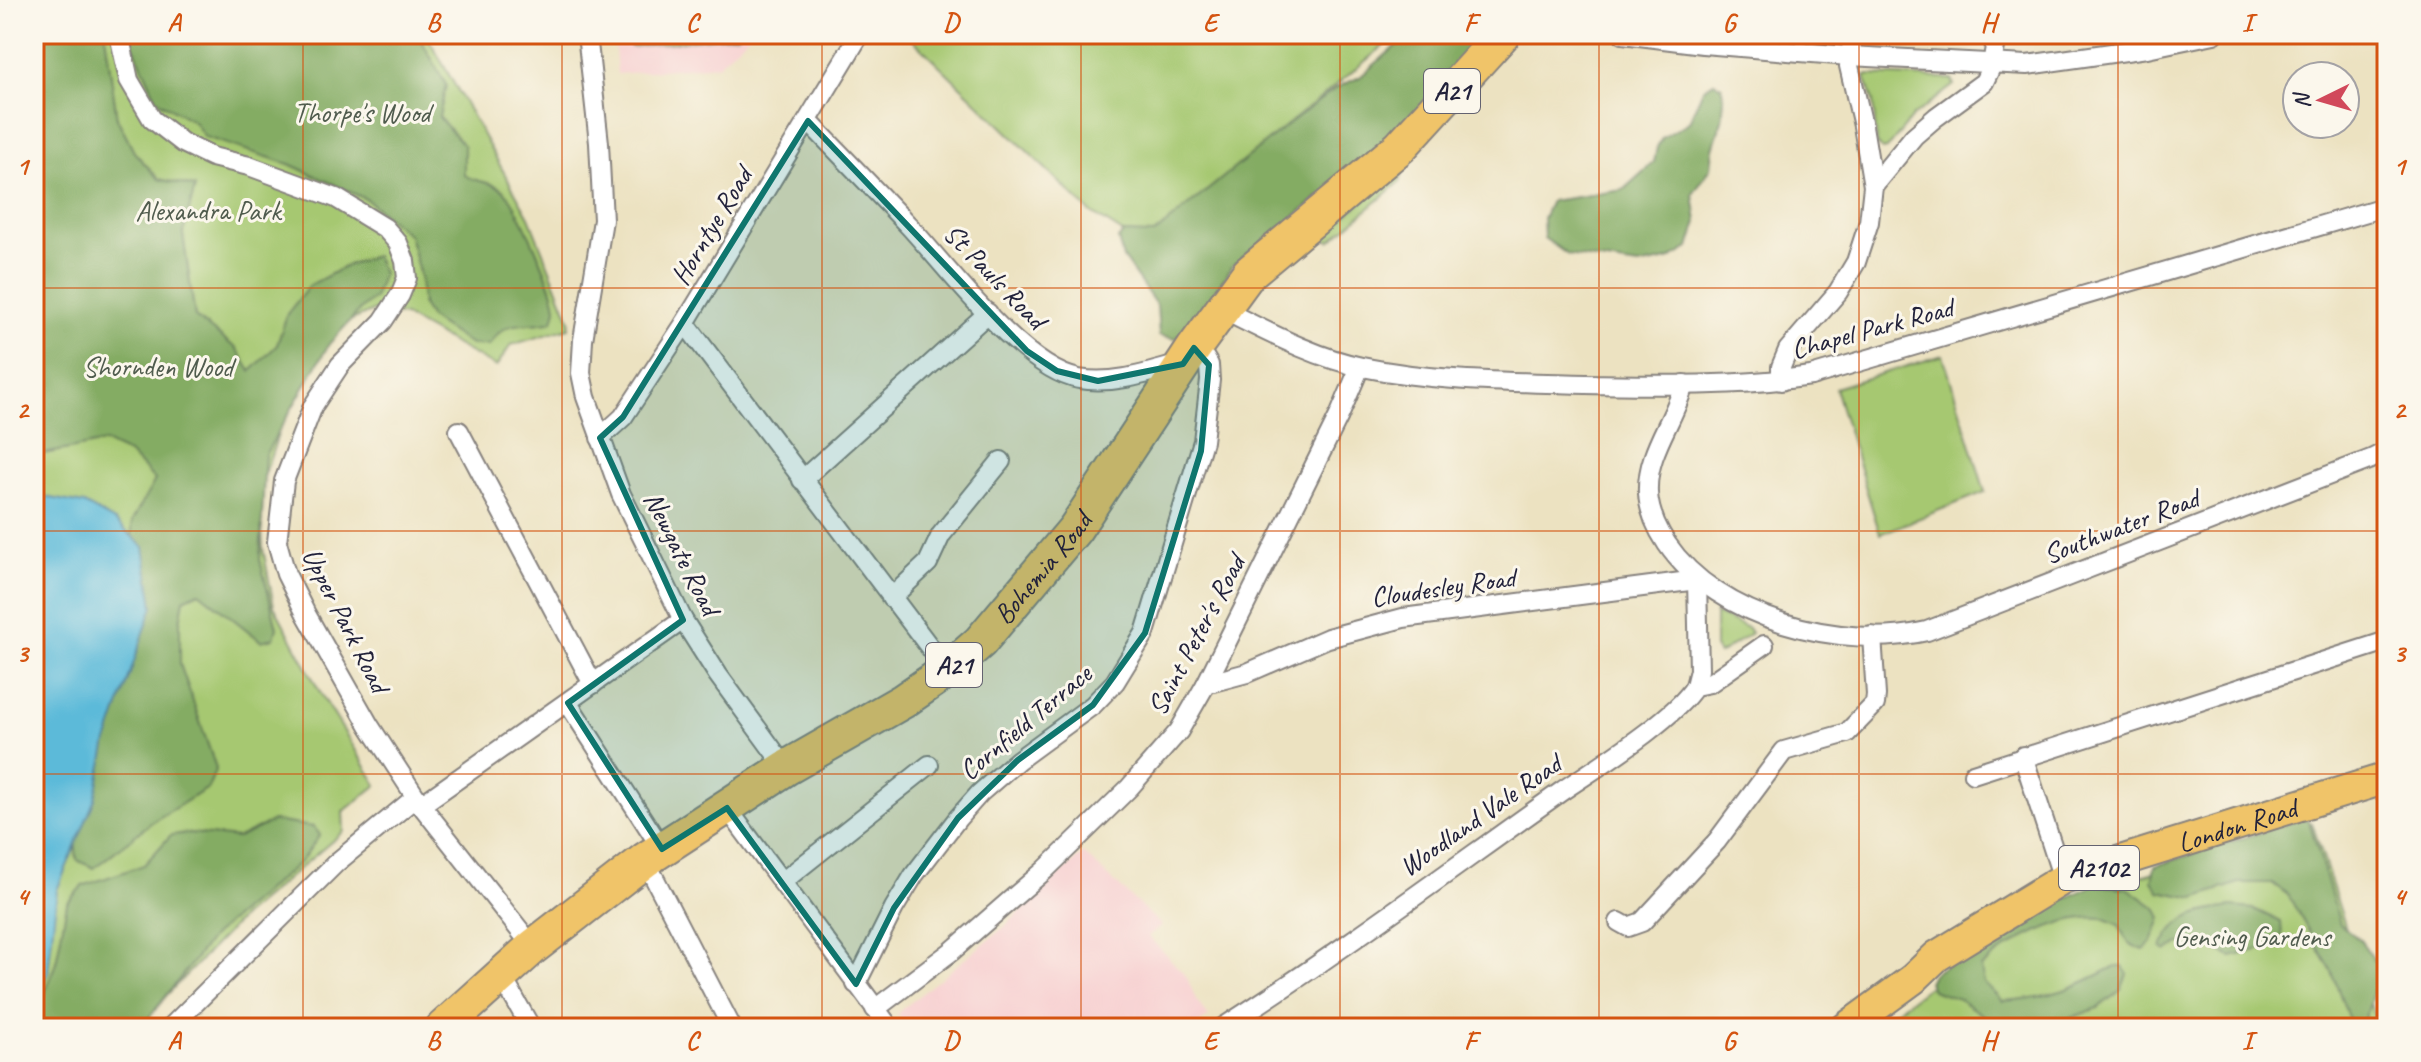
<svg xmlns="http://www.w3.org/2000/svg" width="2421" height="1062" viewBox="0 0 2421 1062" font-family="Caveat,sans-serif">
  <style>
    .built { fill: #f7cfd0 }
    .green { fill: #a6c871; stroke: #647556; stroke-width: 2 }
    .forest { fill: #84ac63; stroke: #53674f; stroke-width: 2 }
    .water { fill: #5bbad9; stroke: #3e6e8a; stroke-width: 2 }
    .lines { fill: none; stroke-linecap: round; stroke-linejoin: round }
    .stream { stroke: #5bbad9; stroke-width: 5 }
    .street-casing { stroke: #87827e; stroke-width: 22 }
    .primary-casing { stroke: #87827e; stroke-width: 34 }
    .highway-casing { stroke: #87827e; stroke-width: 38 }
    .street { stroke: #fff; stroke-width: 18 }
    .primary { stroke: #f0c469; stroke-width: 30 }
    .highway { stroke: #f0c469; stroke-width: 34 }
    .marked { fill: #0f766e; fill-opacity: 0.2; stroke: #0f766e; stroke-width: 6; stroke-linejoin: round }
    .grid { fill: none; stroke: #d45411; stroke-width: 2; stroke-opacity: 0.55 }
    .labels { text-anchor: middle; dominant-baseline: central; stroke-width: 6; stroke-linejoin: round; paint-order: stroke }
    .shield { fill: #fbf7ec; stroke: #636270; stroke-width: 2 }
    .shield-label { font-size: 26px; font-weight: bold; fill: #22223b }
    .park-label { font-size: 28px; fill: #505c4e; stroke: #fbf7ec }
    .street-label { font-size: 28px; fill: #22223b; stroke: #fbf7ec }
    .neatline { fill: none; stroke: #d45411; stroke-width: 3 }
    .grid-label { font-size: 26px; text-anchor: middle; font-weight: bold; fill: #d45411 }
  </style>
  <rect width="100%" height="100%" fill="#fbf7ec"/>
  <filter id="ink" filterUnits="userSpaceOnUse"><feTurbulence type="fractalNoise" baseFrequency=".0125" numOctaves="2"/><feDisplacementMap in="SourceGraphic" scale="16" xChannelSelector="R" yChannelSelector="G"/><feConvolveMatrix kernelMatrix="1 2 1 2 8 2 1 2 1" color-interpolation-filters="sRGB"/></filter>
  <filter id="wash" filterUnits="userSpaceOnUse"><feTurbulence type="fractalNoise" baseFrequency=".006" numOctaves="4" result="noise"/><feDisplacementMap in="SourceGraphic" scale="32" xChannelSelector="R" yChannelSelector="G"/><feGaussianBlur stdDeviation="1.8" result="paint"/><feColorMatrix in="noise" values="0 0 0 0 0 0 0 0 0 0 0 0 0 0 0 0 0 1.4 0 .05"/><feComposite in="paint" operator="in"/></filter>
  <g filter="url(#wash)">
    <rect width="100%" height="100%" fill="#ece2c1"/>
    <!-- built -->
    <g class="built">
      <polygon points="614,34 750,34 718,65 617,74"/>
      <polygon points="1083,853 1162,926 1148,936 1187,977 1196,1000 1209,1017 1193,1028 908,1028 897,1014 901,1010 1003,928"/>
    </g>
    <!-- green -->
    <g class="green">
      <polygon points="34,34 426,34 529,217 570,320 569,328 511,345 496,367 404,316 375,310 338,326 290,398 260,489 263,549 274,606 321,694 377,785 343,812 344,831 243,916 159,1003 34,1028"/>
      <polygon points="630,34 738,34 738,35 631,47"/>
      <polygon points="907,34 1389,34 1386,44 1154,235 1123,233 1090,212"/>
      <polygon points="1868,75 1943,78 1952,80 1954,85 1913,116 1887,149 1883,150 1877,144 1873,102 1865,77"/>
      <polygon points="1400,170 1402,175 1400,182 1330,241 1320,237"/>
      <polygon points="1943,355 1985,492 1880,534 1835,388"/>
      <polygon points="1715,614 1748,628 1751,633 1719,654 1715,648"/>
      <polygon points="2312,823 2378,1028 1872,1028 1947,973 2093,891"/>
    </g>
    <!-- forest -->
    <g class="forest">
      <polygon points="34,34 105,34 117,118 134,152 159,179 195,187 183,234 195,317 237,349 251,371 277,345 287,314 310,285 348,265 375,256 383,273 374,298 361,309 329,344 265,455 260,560 277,628 274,638 261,641 199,592 184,599 180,622 180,664 216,768 208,788 152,822 94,868 77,860 73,821 132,560 132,521 155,480 130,454 105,442 34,456"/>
      <path d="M133,34H418L446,85L439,117L464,146V175C477,183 493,181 503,190C517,201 555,289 556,308C556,312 554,316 553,321C522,329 509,315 489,345H471L430,318L422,305L420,276L409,235L366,199L289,164L205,137L194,122L157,100L133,45Z"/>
      <polygon points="1405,34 1484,34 1439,91 1340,181 1233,265 1192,328 1175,339 1159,335 1157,306 1123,258 1118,239 1123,233 1154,234 1292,121 1336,88 1360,77 1403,40"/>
      <polygon points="1714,82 1721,85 1724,99 1722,120 1713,149 1711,168 1693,194 1697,222 1689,248 1668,260 1638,266 1568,255 1544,238 1543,218 1551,201 1623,190 1654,162 1657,147 1662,138 1689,122 1703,89"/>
      <polygon points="2302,819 2309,821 2340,924 2360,940 2378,965 2370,1004 2362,1023 2357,1025 2349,1020 2332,972 2288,895 2272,883 2239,883 2195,898 2159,891 2152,880 2155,866"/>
      <polygon points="273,821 314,827 320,835 301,861 213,936 141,1028 34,1028 34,1010 38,1008 55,968 67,903 82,886 144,865 171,835 191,833 238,838"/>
      <path d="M2094,885L2128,888L2157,909L2161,918L2152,942L2144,950C2129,946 2125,939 2119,925C2114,923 2107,919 2102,918C2064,913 2007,943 1981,968L1984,983L2002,1001C2051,998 2072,989 2116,966L2123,967L2127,974L2121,990L2098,1008L2045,1027L2023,1028L1986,1017L1958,999L1932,990L1928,982L1932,974L2039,911Z"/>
      <path d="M2232,907L2254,909L2281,922L2282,938L2277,945L2232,957L2204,944H2180L2167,951L2162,948C2174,915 2201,911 2232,907Z"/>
    </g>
    <!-- water -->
    <polygon class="water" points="34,495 84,504 115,521 144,547 153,606 107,742 95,799 57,890 48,973 34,998"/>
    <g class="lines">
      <!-- stream -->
      <polyline class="stream" points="34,378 34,394"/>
    </g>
  </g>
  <g filter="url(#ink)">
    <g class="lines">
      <defs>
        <g id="street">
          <polyline points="119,34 129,80 152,119 183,143 212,157 249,166 336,198 385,228 398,243 405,261 407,278 400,295 383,321 340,365 313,406 284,481 277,542 286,574 306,614 369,725 421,805 533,947"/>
          <polyline points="587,34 599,143 603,220 583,340 581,373 586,397 621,494 683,620 718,675 786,768"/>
          <polyline points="1623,34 1703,44 1849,56 2027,65 2147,48 2214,34"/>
          <polyline points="1853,34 1849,66 1863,126 1873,186"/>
          <path d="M808,121C842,156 876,191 909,226C948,268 1023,369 1079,379C1113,385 1148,373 1180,364"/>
          <path d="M1221,309C1264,330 1315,358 1362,367C1435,382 1512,382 1586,384C1661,385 1738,387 1811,376L2387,206"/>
          <polyline points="685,323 947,670"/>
          <polyline points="1781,381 1781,367 1788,350 1838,292 1856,262 1869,222 1873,186 1914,136 1936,117 1984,82 1992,65 1997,34"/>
          <path d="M1684,384C1674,422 1646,452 1648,493C1649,512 1657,529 1667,544C1718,619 1841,651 1927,631L2371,459L2387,451"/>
          <polyline points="459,431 593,684"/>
          <polyline points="600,438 623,417 685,323 860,34"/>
          <polyline points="802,480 988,313"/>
          <polyline points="891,598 928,563 941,535 1001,461"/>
          <polyline points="1206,684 1247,673 1328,638 1403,618 1697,580"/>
          <polyline points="1695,686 1699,670 1697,580"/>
          <polyline points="568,703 662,849"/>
          <polyline points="2023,756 2063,879"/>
          <polyline points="1973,774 2387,641"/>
          <polyline points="421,805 683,620"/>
          <polyline points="727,808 890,1028"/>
          <polyline points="645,860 732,1028"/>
          <polyline points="782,882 929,765"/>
          <polyline points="1619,922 1628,927 1642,922 1717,841 1784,751 1847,733 1875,704 1876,695 1872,636"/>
          <polyline points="501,975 531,1028"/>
          <polyline points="856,984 894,908 914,875 958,818 980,793 1018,760 1093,705 1115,682 1145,633 1203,441 1210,380 1209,365 1203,355 1194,348"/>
          <polyline points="875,1009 952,951 1045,870 1129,788 1179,731 1206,684 1339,416 1360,367"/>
          <polyline points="170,1028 336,863 416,797"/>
          <path d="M1222,1028C1338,954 1449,871 1562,791C1596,768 1676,718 1695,686L1710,683L1764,645"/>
        </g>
        <g id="primary">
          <path id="s1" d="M1846,1028L1913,979L1937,956L2063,879L2387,778"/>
        </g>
        <g id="highway">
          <path id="s2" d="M443,1028L533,947L645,860L786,768L903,701L948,670L980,642L1075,529L1194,348L1249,273L1400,147L1503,34"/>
        </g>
      </defs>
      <!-- street casing -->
      <use href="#street" class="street-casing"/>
      <!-- primary casing -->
      <use href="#primary" class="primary-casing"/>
      <!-- highway casing -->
      <use href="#highway" class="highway-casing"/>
      <!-- street -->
      <use href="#street" class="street"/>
      <!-- primary -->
      <use href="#primary" class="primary"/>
      <!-- highway -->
      <use href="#highway" class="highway"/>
    </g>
  </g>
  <!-- marked area -->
  <path class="marked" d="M808,121L1027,351L1057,371L1098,381L1183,364L1194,348L1209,365L1201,451L1145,633L1093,705L1018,760L958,818L894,908L856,984L727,808L662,849L568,703L683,620L600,438L623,417Z"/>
  <!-- grid -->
  <path class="grid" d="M303,34V1028M562,34V1028M822,34V1028M1081,34V1028M1340,34V1028M1599,34V1028M1859,34V1028M2118,34V1028M34,288H2387M34,531H2387M34,774H2387"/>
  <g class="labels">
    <!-- shield labels -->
    <g class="shield">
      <rect x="1424" y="69" width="56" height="44" rx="6"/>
      <rect x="926" y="643" width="56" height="44" rx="6"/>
      <rect x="2059" y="846" width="80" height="44" rx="6"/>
    </g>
    <g class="shield-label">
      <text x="1452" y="91">A21</text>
      <text x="954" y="665">A21</text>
      <text x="2099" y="868">A2102</text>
    </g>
    <!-- park labels -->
    <g class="park-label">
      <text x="362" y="112">Thorpe's Wood</text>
      <text x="208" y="210">Alexandra Park</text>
      <text x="158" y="366">Shornden Wood</text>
      <text x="2252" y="936">Gensing Gardens</text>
    </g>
    <!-- street labels -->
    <g class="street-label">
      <text transform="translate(711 226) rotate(-59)">Horntye Road</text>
      <text transform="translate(995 276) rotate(46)">St Pauls Road</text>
      <text transform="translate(1872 328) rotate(-15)">Chapel Park Road</text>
      <text transform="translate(2121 526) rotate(-21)">Southwater Road</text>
      <text transform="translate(682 553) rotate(63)">Newgate Road</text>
      <text stroke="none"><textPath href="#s2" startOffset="760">Bohemia Road</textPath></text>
      <text transform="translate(1443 587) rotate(-8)">Cloudesley Road</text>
      <text transform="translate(346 620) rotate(63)">Upper Park Road</text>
      <text transform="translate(1196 635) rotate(-62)">Saint Peter's Road</text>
      <text transform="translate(1025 722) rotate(-40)">Cornfield Terrace</text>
      <text transform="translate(1480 815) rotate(-35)">Woodland Vale Road</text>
      <text stroke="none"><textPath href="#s1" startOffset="446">London Road</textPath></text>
    </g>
  </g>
  <!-- margin -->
  <rect width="2421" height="1062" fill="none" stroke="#fbf7ec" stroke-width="88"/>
  <!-- north arrow -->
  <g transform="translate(2321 100) rotate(265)"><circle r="38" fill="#fbf7ec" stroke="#a4a2a5" stroke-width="2"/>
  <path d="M0-6L14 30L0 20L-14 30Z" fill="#d1495b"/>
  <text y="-12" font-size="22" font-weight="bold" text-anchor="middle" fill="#22223b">N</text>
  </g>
  <rect x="44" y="44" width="2333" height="974" class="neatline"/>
  <g class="grid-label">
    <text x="174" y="31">A</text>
    <text x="433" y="31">B</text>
    <text x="692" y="31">C</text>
    <text x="951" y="31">D</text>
    <text x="1210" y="31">E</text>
    <text x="1470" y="31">F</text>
    <text x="1729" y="31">G</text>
    <text x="1988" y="31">H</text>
    <text x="2247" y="31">I</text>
    <text x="22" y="175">1</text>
    <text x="2399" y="175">1</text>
    <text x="22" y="418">2</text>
    <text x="2399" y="418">2</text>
    <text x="22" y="662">3</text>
    <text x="2399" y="662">3</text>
    <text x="22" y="905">4</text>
    <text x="2399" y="905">4</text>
    <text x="174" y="1049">A</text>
    <text x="433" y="1049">B</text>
    <text x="692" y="1049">C</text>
    <text x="951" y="1049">D</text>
    <text x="1210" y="1049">E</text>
    <text x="1470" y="1049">F</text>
    <text x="1729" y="1049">G</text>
    <text x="1988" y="1049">H</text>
    <text x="2247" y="1049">I</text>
  </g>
</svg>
